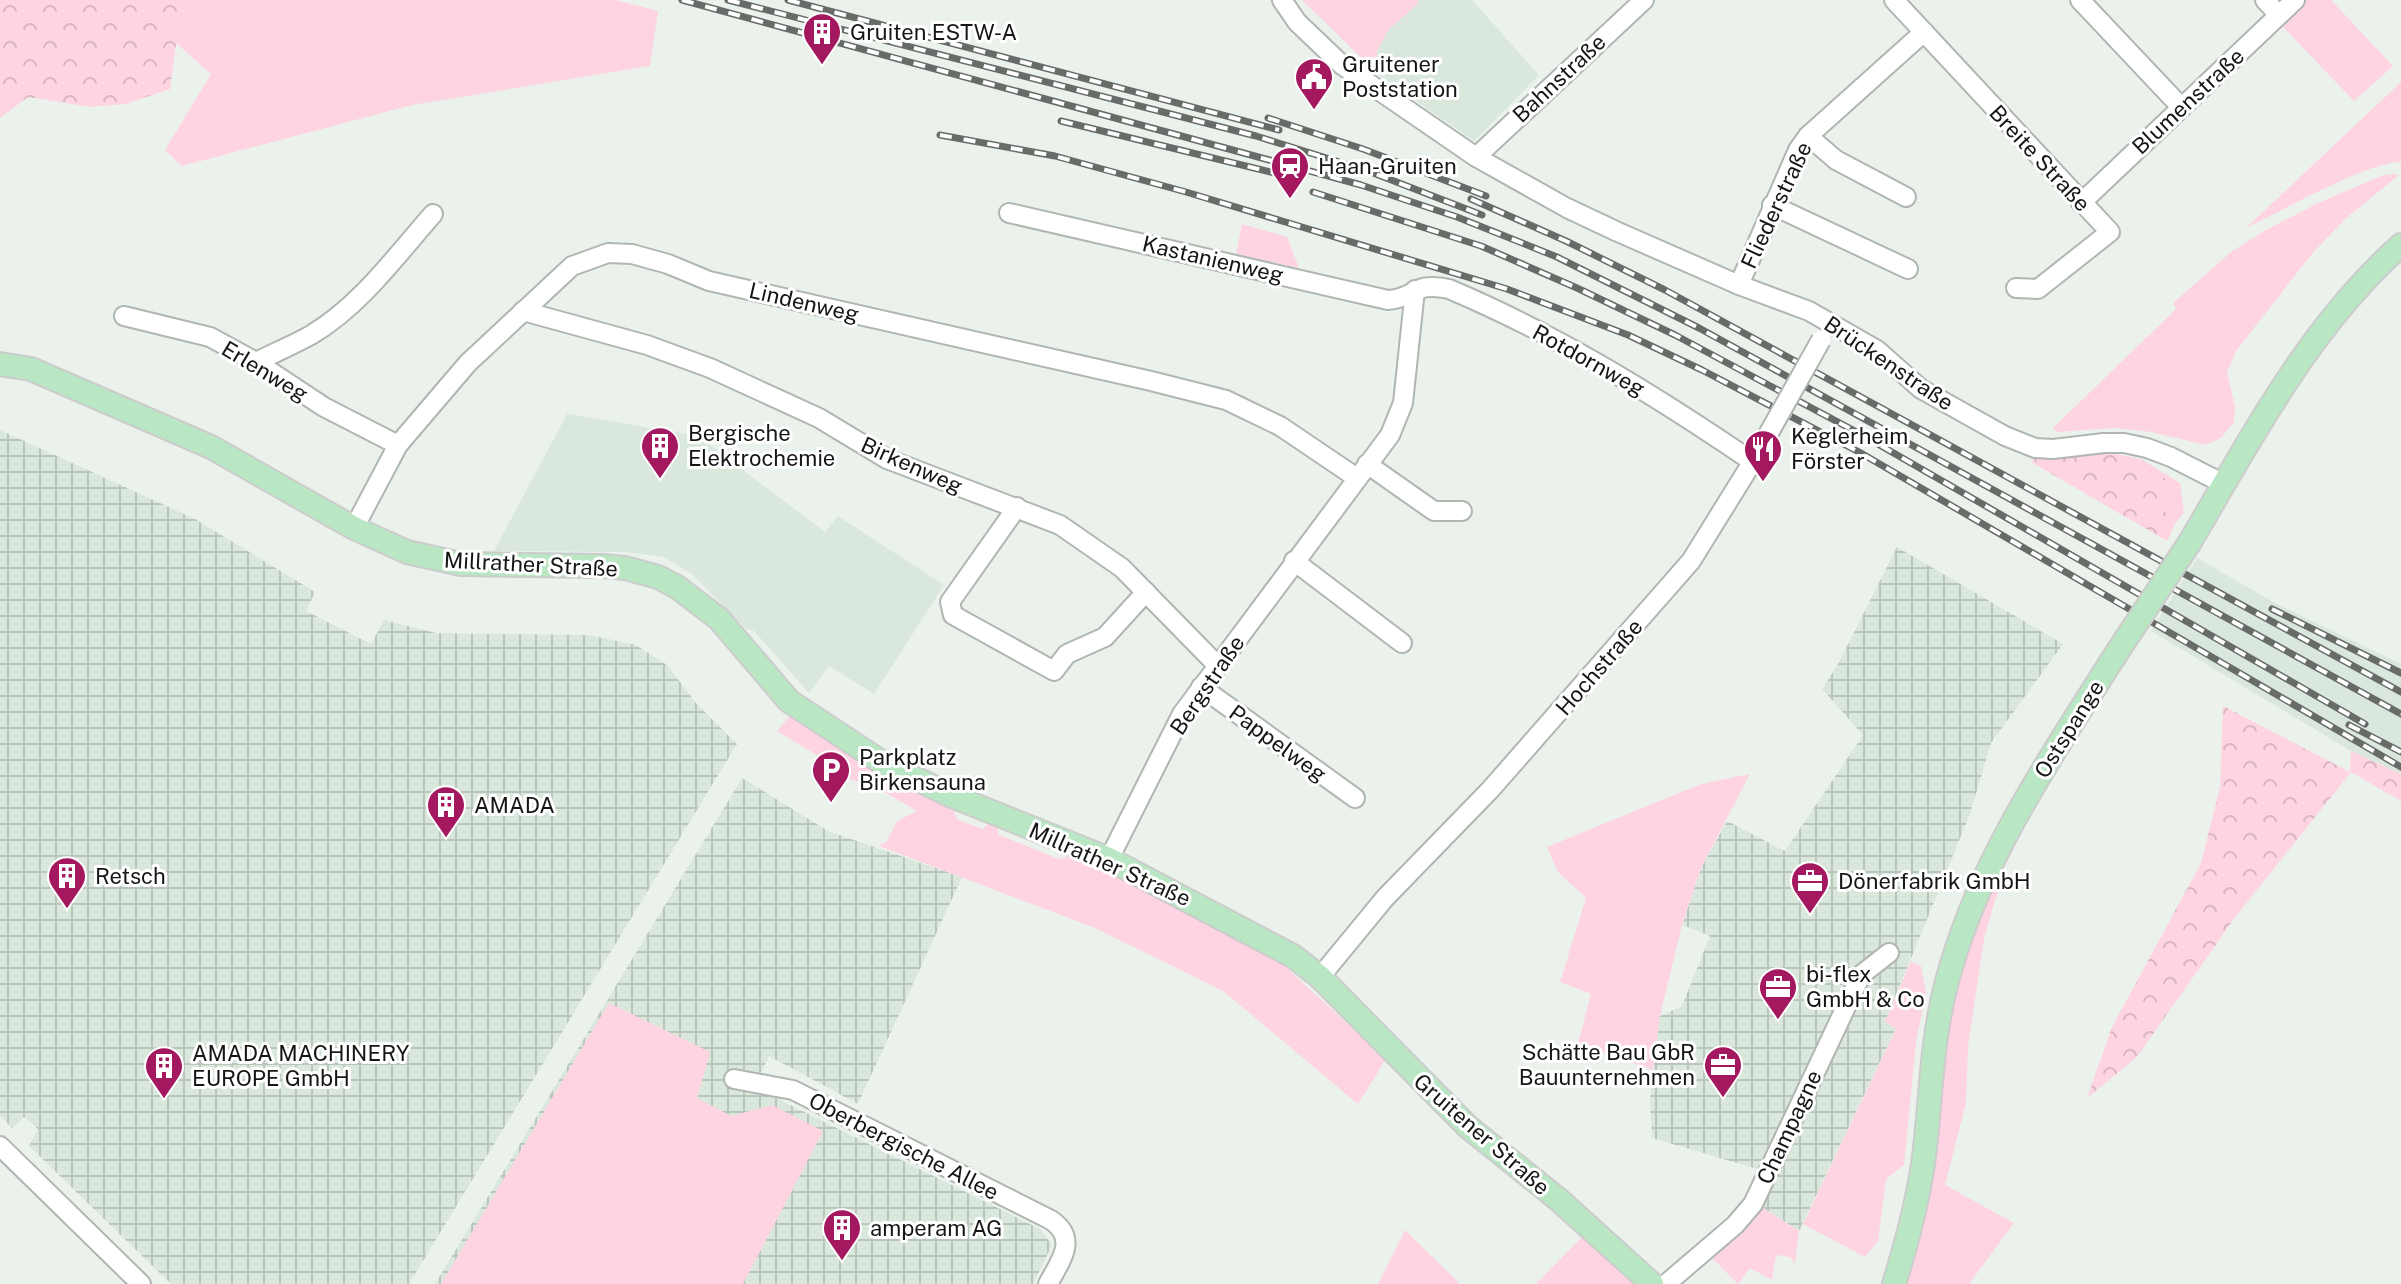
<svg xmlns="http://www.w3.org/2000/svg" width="2401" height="1284" viewBox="0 0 2401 1284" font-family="'Public Sans',sans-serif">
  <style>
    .built { fill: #dae7dc }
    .industrial { fill: url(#industrial-grid) }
    .green { fill: #fed4e2 }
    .forest { fill: url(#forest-crowns) }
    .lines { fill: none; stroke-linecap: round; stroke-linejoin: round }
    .minor-casing { stroke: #b0b6b1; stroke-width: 22 }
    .major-casing { stroke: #ccc; stroke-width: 26 }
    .minor { stroke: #fff; stroke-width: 18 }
    .major { stroke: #b9e7c4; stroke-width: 22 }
    .rail-casing { stroke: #686c69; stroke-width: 7 }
    .rail { stroke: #fff; stroke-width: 4; stroke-dasharray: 12; stroke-linecap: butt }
    .minor-bridge-casing { stroke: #b0b6b1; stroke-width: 22; stroke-linecap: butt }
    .major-bridge-casing { stroke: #ccc; stroke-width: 26; stroke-linecap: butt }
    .minor-bridge { stroke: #fff; stroke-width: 18 }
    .major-bridge { stroke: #b9e7c4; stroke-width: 22 }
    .labels { text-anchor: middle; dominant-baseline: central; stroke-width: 6; stroke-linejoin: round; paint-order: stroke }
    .poi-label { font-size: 22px; fill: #151715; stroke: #fff; text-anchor: start }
    .street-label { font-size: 22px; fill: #151715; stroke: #fff }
  </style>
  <defs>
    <pattern id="industrial-grid" width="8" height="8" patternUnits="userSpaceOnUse" patternTransform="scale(2)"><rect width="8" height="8" fill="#dae7dc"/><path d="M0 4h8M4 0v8" fill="none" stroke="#bac5bc"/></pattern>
    <pattern id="forest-crowns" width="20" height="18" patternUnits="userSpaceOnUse" patternTransform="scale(2)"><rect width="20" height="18" fill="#fed4e2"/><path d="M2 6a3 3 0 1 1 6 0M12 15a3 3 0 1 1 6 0" fill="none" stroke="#d9b5c1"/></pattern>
  </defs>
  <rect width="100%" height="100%" fill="#ebf2ec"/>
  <!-- built -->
  <g class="built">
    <polygon points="1418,0 1472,0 1539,75 1474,141 1380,76 1377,52 1389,29 1419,3"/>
    <polygon points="567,414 698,436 825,532 838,516 944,585 874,694 829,666 809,693 754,631 746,629 692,574 663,557 626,552 494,551"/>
    <polygon points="2197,558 2277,604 2401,664 2401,774 2351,751 2151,631"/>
  </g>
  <!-- industrial -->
  <g class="industrial">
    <polygon points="0,430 195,519 315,592 306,611 371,644 384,620 436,633 590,635 636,645 667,665 696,703 737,744 409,1284 171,1284 29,1146 38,1129 24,1117 12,1128 0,1116"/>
    <polygon points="1897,547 2063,644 1991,743 1970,814 1885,1022 1896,1028 1799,1231 1760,1206 1770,1184 1757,1169 1652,1138 1650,1101 1660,1016 1682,1006 1710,936 1682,925 1701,868 1727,821 1785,851 1863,735 1822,689 1837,666"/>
    <polygon points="742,778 828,831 962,877 858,1104 769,1056 754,1087 1040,1229 1052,1245 1033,1284 435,1284"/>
  </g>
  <!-- green -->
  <g class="green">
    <polygon points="182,0 616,0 658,11 650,66 412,105 182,166 165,150 211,74 176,43"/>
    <polygon points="1302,0 1418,0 1419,3 1389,29 1377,51 1380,76"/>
    <polygon points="2304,0 2331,0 2393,66 2354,101 2279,23"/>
    <path d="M2401,82V162C2371,160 2278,213 2246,228Z"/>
    <polygon points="2395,174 2399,175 2344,220 2311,255 2236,351 2227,372 2235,407 2234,422 2221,438 2206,445 2151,432 2115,428 2057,432 2053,428 2176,309 2173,303 2231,252 2266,230 2320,202 2384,175"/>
    <polygon points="1242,224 1287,237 1299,268 1236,254"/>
    <polygon points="2141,459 2180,483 2184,512 2175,524 2165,512"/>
    <polygon points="790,716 871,769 953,809 957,819 982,829 991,822 997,825 999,835 1059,859 1074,855 1150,890 1278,960 1386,1059 1358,1104 1223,991 1095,928 879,846 887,841 897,821 917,811 886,793 847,778 828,762 777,731"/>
    <polygon points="1750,774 1701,868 1682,925 1660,1016 1653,1070 1578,1044 1591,994 1560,982 1586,898 1558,872 1547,847 1701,784"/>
    <polygon points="1994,875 2005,880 1996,897 1984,939 1968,1046 1966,1103 1945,1185 2014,1223 1969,1284 1902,1284 1947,1027 1960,967"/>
    <polygon points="1911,961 1921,966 1926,993 1916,1042 1904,1165 1886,1179 1878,1241 1865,1257 1803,1224 1896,1029 1885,1022"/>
    <polygon points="609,1003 710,1052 697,1098 731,1116 772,1105 823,1131 743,1284 441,1284"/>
    <polygon points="1760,1206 1799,1231 1795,1263 1790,1257 1776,1255 1772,1280 1750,1268 1738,1284 1710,1256"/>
    <polygon points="1405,1230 1460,1284 1378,1284"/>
    <polygon points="1586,1233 1639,1284 1536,1284"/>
  </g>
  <!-- forest -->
  <g class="forest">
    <polygon points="0,0 182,0 170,89 126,104 90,107 28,97 0,118"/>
    <polygon points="2112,453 2141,459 2167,480 2165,512 2175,524 2167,541 2031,462 2036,457 2068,458"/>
    <polygon points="2223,706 2350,772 2351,751 2401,774 2401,801 2351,772 2236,916 2137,1057 2087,1098 2112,1027 2201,863 2220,787"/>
  </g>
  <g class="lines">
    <defs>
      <g id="minor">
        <polyline points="1282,0 1297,22 1342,65 1476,157 1567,208 1618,232 1739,285 1809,311 1877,350 1921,389 2005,436 2035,448 2053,449 2104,443 2124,443 2147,448 2171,457 2224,484"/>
        <polyline points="1894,0 2110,232 2038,289 2016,288"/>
        <polyline points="2080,0 2181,107"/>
        <polyline points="2265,0 2279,15"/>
        <polyline points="1808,136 1836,160 1906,197"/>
        <polyline points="1476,157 1644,0"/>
        <polyline points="2081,203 2295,0"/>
        <polyline points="1772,205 1908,269"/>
        <path d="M1009,213L1388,300C1417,298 1413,281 1449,289C1558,335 1656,396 1753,462"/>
        <polyline points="1739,285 1798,150 1808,136 1924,32"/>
        <polyline points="523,311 647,345 710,368 819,418 887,459 1060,525 1122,568 1217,665"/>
        <polyline points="124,316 210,337 256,362 324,407 398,445"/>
        <path d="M256,362C274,353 293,345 311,335C360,306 396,256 433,214"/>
        <polyline points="1367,464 1434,511 1462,511"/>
        <polyline points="1017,507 950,602 953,615 1054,671 1067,654 1105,637 1146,592"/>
        <polyline points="354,528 398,445 468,363 572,266 608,253 632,254 668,264 709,281 1151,381 1226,400 1280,426 1357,478"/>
        <polyline points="1294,561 1402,643"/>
        <polyline points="1201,687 1355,798"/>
        <polyline points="1109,859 1182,714 1390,435 1403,403 1415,290"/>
        <polyline points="1320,977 1385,898 1490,790 1691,561 1758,453"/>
        <path d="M734,1079L793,1090L1051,1220C1079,1239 1060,1261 1048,1284"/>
        <polyline points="0,1146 141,1284"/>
        <polyline points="1666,1284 1735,1225 1753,1204 1861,975 1889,953"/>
      </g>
      <g id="major">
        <polyline points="0,364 31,369 211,447 354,528 407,552 461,564 603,566 625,568 658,577 677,587 719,619 789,701 880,761 952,796 1109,859 1293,956 1320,977 1467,1126 1559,1200 1652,1284"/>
        <path d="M2190,542C2252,437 2309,327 2401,245"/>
        <path d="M1894,1284C1908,1239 1920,1195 1925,1148C1931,1094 1932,1039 1946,985C1977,864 2048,762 2114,657"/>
      </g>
    </defs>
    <!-- minor casing -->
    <use href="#minor" class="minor-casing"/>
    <!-- major casing -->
    <use href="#major" class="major-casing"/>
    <!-- minor -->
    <use href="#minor" class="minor"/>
    <!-- major -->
    <use href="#major" class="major"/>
    <defs>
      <g id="rail">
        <polyline points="682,0 1361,185 1457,217 1557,257 1699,328 2401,714"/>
        <polyline points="728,0 1256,136 1368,171 1482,215"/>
        <polyline points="788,0 1279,130"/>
        <polyline points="1268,118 1363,149 1486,196"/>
        <polyline points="1061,121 1283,175"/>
        <polyline points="940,135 1055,156 1186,192 1507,289 1628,335 1702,370 1859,452 2401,767"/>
        <polyline points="1313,192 1481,246 1577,288 1675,335 1864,436 2365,724"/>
        <polyline points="1471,199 1566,241 1665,290 2401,692"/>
        <polyline points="2272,609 2401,673"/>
        <polyline points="2349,725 2401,752"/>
      </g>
    </defs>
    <!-- rail casing -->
    <use href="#rail" class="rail-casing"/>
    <!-- rail -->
    <use href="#rail" class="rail"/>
    <defs>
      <polyline id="minor-bridge" points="1761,447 1821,340"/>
      <polyline id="major-bridge" points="2114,657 2190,542"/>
    </defs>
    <!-- minor-bridge casing -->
    <use href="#minor-bridge" class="minor-bridge-casing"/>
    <!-- major-bridge casing -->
    <use href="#major-bridge" class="major-bridge-casing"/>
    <!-- minor-bridge -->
    <use href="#minor-bridge" class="minor-bridge"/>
    <!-- major-bridge -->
    <use href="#major-bridge" class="major-bridge"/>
  </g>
  <!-- icons -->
  <defs>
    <symbol id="building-pin" viewBox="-11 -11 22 30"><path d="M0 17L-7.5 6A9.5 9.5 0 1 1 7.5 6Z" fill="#a3185f" stroke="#fff"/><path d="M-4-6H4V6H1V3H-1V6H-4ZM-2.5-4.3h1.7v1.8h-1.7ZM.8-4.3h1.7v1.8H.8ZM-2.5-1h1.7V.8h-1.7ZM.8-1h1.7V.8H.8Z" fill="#fff"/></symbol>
    <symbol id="civic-pin" viewBox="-11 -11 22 30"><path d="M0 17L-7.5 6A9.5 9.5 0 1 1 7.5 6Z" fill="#a3185f" stroke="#fff"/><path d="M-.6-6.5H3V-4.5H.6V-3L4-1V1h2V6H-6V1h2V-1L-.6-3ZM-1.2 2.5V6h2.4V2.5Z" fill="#fff"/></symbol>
    <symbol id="station-pin" viewBox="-11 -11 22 30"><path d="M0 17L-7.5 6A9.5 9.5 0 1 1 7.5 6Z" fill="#a3185f" stroke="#fff"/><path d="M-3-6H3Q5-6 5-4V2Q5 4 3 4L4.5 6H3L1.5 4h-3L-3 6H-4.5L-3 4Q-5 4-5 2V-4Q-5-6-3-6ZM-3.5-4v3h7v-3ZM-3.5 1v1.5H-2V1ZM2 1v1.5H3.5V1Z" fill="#fff"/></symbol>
    <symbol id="restaurant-pin" viewBox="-11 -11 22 30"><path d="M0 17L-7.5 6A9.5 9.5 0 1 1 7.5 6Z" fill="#a3185f" stroke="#fff"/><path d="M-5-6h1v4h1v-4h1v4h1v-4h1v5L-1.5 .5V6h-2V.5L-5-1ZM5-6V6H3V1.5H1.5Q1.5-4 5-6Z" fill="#fff"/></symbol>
    <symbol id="parking-pin" viewBox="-11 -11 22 30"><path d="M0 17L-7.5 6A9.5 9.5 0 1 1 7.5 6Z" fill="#a3185f" stroke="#fff"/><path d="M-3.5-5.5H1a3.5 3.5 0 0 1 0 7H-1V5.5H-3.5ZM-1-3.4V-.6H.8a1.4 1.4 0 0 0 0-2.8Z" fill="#fff"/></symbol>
    <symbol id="office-pin" viewBox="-11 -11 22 30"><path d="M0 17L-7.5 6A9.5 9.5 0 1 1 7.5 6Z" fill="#a3185f" stroke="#fff"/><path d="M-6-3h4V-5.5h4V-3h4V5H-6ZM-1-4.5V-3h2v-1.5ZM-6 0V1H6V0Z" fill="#fff"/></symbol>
  </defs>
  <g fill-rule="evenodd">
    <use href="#building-pin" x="800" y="10" width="44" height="60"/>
    <use href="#civic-pin" x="1292" y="55" width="44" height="60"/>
    <use href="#station-pin" x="1268" y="144" width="44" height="60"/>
    <use href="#building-pin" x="638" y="424" width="44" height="60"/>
    <use href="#restaurant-pin" x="1741" y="427" width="44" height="60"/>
    <use href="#parking-pin" x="809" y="748" width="44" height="60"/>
    <use href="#building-pin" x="424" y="783" width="44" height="60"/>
    <use href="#building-pin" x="45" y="854" width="44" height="60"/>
    <use href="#office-pin" x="1788" y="859" width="44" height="60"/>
    <use href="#office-pin" x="1756" y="965" width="44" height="60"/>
    <use href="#office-pin" x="1701" y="1043" width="44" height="60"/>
    <use href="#building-pin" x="142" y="1044" width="44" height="60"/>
    <use href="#building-pin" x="820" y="1206" width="44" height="60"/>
  </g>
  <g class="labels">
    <!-- poi labels -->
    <g class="poi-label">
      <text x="850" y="32">Gruiten ESTW-A</text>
      <text x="1342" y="64">Gruitener<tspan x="1342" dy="25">Poststation</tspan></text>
      <text x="1318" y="166">Haan-Gruiten</text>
      <text x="688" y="433">Bergische<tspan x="688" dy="25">Elektrochemie</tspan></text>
      <text x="1791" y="436">Keglerheim<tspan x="1791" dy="25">Förster</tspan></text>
      <text x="859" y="757">Parkplatz<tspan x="859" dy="25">Birkensauna</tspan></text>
      <text x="474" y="805">AMADA</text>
      <text x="95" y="876">Retsch</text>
      <text x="1838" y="881">Dönerfabrik GmbH</text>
      <text x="1806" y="974">bi-flex<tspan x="1806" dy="25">GmbH &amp; Co</tspan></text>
      <text x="1695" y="1052" text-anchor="end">Schätte Bau GbR<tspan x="1695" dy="25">Bauunternehmen</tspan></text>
      <text x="192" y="1053">AMADA MACHINERY<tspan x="192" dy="25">EUROPE GmbH</tspan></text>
      <text x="870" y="1228">amperam AG</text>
    </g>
    <!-- street labels -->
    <g class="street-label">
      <text transform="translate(1559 78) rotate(-43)">Bahnstraße</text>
      <text transform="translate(2188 101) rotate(-43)">Blumenstraße</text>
      <text transform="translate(2040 158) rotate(47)">Breite Straße</text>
      <text transform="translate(1776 205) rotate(-65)">Fliederstraße</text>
      <text transform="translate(1213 259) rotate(13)">Kastanienweg</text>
      <text transform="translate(804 302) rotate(13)">Lindenweg</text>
      <text transform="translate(1589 360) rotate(29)">Rotdornweg</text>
      <text transform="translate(1889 363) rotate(34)">Brückenstraße</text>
      <text transform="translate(265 371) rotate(31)">Erlenweg</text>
      <text transform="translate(912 465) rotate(24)">Birkenweg</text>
      <text transform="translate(531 564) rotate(3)">Millrather Straße</text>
      <text transform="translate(1599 667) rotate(-49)">Hochstraße</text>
      <text transform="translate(1207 685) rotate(-56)">Bergstraße</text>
      <text transform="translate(2069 729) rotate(-58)">Ostspange</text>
      <text transform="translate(1278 743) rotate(36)">Pappelweg</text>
      <text transform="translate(1110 864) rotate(24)">Millrather Straße</text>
      <text transform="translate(1789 1127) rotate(-65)">Champagne</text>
      <text transform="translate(1482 1134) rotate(41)">Gruitener Straße</text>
      <text transform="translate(904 1146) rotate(27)">Oberbergische Allee</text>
    </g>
  </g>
</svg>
